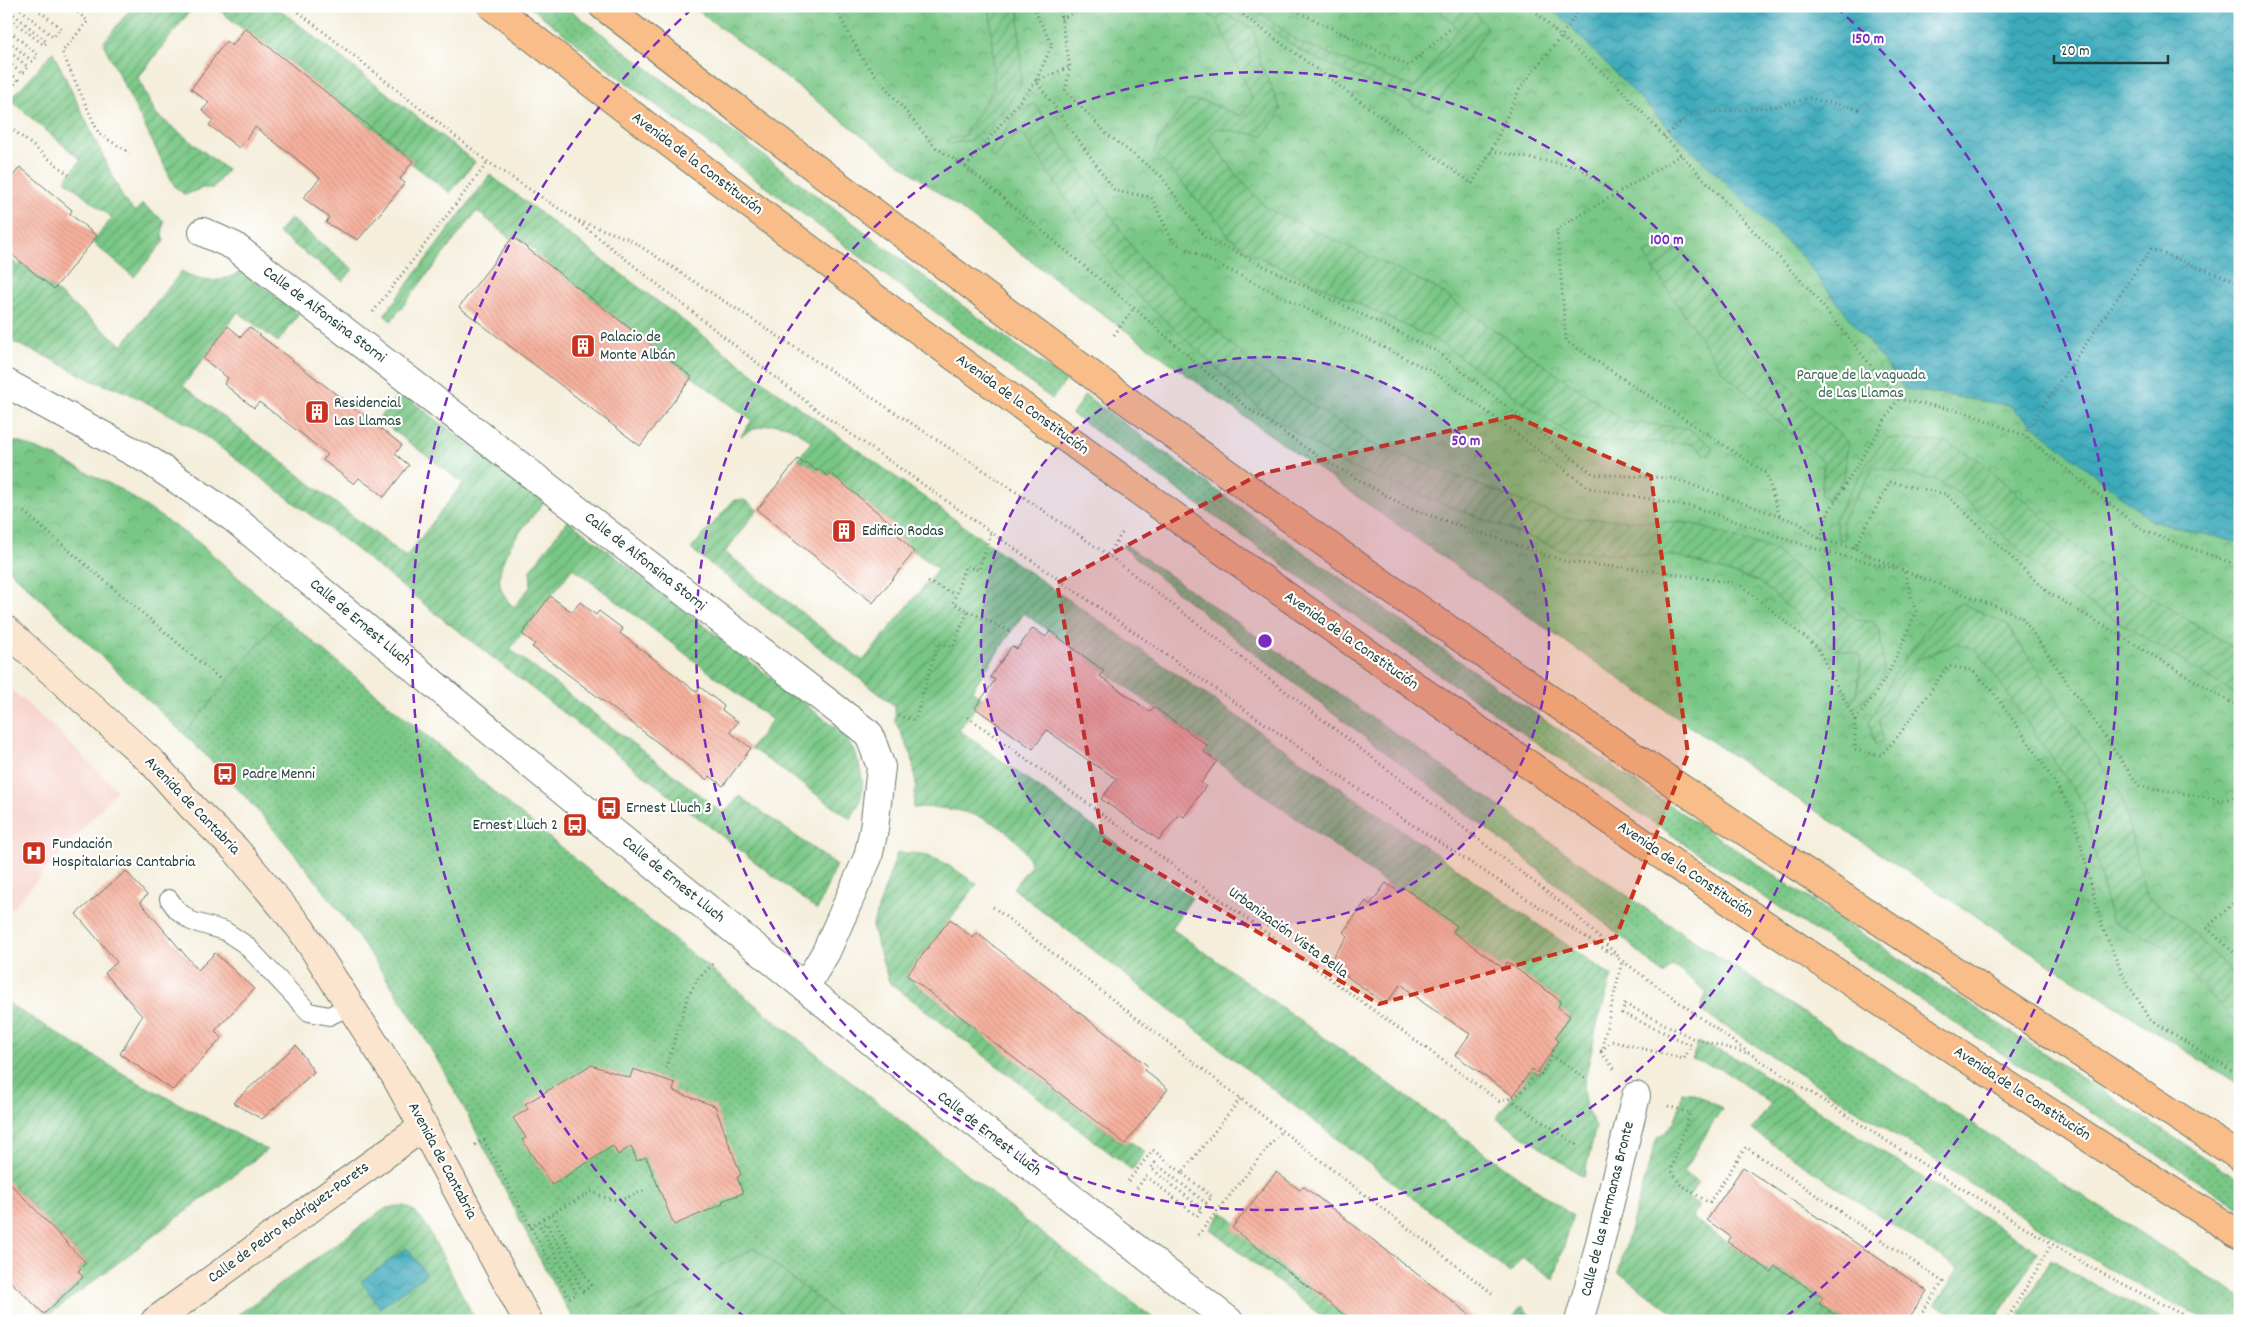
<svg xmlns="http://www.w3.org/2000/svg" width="2246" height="1327" viewBox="0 0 2246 1327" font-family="Dekko,sans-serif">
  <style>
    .built { fill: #f7d0c9 }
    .grass { fill: url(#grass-dots); stroke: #4c825d }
    .park { fill: url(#park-crowns); stroke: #4c825d }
    .garden { fill: url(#garden-furrows); stroke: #4c825d }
    .water { fill: url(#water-waves); stroke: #2e7478 }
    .building { fill: url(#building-back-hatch) }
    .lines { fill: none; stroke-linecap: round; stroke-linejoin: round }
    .lane-casing { stroke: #6a7b6e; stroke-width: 20 }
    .street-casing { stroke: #6a7b6e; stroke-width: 30 }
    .secondary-casing { stroke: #6a7b6e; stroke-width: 30 }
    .primary-casing { stroke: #6a7b6e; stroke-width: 30 }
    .path { stroke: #6a7b6e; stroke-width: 3; stroke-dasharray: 1 4; stroke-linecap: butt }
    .lane { stroke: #fff; stroke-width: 18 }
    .street { stroke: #fff; stroke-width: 28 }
    .secondary { stroke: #fce5cf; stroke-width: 28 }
    .primary { stroke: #f8bd88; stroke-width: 28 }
    .marked { fill: #c8321e; fill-opacity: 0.2; stroke: #c8321e; stroke-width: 4; stroke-dasharray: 10 6; stroke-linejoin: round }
    .ring { fill: none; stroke: #7b2cbf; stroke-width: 2.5; stroke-dasharray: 9 6 }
    .labels { text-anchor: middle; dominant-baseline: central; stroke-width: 4.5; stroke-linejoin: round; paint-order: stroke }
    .street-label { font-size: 16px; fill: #1f3d34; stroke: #fff }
    .poi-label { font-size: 16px; fill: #1f3d34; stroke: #fff; text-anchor: start }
    .park-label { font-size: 16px; fill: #3a664d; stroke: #fff }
    .centre { fill: #7b2cbf; stroke: #fff; stroke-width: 2.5 }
    .ring-label { font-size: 15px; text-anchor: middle; font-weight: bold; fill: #7b2cbf; stroke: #fff; stroke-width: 4.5; stroke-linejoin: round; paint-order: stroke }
  </style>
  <defs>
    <pattern id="grass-dots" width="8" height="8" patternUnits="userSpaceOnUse" patternTransform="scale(1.25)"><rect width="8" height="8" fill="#79c786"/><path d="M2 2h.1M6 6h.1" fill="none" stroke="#63a36e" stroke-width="1.8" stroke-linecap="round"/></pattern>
    <pattern id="park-crowns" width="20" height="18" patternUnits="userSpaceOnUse" patternTransform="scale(1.25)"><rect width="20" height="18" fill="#79c786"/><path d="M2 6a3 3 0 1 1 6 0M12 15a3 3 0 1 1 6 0" fill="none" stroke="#63a36e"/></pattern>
    <pattern id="garden-furrows" width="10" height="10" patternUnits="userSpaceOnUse" patternTransform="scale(1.25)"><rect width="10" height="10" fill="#79c786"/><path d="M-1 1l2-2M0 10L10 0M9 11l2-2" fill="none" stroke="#63a36e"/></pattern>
    <pattern id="water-waves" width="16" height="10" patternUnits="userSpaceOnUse" patternTransform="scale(1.25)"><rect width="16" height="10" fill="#3caabb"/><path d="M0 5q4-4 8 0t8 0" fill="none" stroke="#328c99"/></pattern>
    <pattern id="building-back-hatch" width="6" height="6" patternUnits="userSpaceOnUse" patternTransform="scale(1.25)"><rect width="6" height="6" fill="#f6b09d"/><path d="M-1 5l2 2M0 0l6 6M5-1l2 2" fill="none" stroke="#d29888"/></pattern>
  </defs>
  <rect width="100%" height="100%" fill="#fff"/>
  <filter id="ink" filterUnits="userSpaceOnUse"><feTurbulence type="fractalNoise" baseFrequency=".02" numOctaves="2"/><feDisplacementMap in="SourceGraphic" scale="10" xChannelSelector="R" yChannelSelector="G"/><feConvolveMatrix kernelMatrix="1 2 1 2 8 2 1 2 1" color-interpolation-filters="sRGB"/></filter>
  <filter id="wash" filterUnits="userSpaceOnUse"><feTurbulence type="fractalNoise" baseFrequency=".0096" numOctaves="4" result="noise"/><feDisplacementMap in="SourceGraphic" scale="20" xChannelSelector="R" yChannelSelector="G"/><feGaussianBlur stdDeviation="1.12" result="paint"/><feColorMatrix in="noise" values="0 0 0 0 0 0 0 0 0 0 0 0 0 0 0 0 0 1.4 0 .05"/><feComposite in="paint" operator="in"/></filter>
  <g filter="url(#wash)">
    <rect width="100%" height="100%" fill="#f4eedb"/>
    <!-- built -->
    <polygon class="built" points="6,685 49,723 117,790 6,915"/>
    <!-- grass -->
    <g class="grass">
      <polygon points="529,6 565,6 987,324 1066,381 1052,399 629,85"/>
      <path d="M1085,395C1461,670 1848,928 2240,1180V1208C2017,1064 1795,920 1576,770C1407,653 1239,534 1072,414Z"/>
      <path d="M1123,543L1652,913L2064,1184L2240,1297V1321H2211L2176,1305L2114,1272L2036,1225L1700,1010L1707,992L1672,965L1664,975C1617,931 1567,892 1516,852C1386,749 1249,655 1123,547Z"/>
      <path d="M282,616L623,899L1027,1222L957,1321H845L754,1248L616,1321H575C532,1252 501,1177 463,1106C390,970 295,841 184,734Z"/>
      <polygon points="1060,1247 1157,1321 1007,1321"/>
    </g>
    <!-- park -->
    <g class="park">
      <path d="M692,6H2240V1085C1707,751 1190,389 692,6Z"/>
      <polygon points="6,441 19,442 52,455 120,489 198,542 282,616 184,734 6,567"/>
    </g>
    <!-- garden -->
    <g class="garden">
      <polygon points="133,6 194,6 138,78 156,114 227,170 213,188 202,188 185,195 175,187 103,43"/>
      <polygon points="214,6 275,6 475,162 450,193 411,163 413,161 388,140 315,84 296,66 271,48 244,30"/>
      <polygon points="990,6 1019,6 1021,83 1009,103 985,134 980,132 971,140 948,144 948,139 963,136 994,88"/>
      <path d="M1241,6H1252L1297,41L1415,88L1458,29C1452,20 1442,15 1435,6H1471L1487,28L1439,102L1432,110H1426L1299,50Z"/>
      <polygon points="1212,7 1254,29 1260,62 1281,110 1263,136 1217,128 1209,137 1238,177 1267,208 1434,287 1625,422 1688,428 1713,447 1709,456 1690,443 1585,441 1574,438 1436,340 1251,253 1227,235 1220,222 1203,207 1180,180 1154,152 1159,140 1187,101 1204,101 1241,116 1252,100 1218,22 1205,10"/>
      <polygon points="53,52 124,200 135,212 142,204 164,221 162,235 164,241 134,277 92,242 112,218 65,180 81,160 10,100"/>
      <polygon points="1035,104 1145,265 1257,368 1370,443 1564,518 1689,523 1775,550 1857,620 1874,622 1880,631 1884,673 1871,694 1854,708 1850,704 1858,689 1861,655 1833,648 1760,582 1677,556 1565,551 1349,467 1264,412 1120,279 1022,133 1007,141 997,156 993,158 989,154 1019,110"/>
      <path d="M490,175L775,390L1000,552L1612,976L1597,1025L1583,1089L1586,1108L1596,1126L1584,1177L1496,1118L1532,1069L1537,1073L1559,1042L1555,1038L1570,1017L1558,1007L1561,1001L1508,963L1503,968L1453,932L1457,926L1404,887L1399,892L1386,883L1204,752L1208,746L1024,613L972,690L982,698L959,730L1192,898L1171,928L1573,1216L1554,1279L1522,1257L1510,1273L1013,888L1031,865C1016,820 956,804 913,808L916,786L912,756L895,721V706L691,549L733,501C744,497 750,503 757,510L725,552L863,661L938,569L906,545L907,543L901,538H896L900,533L892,527L893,524L887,519L885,521L881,518L883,516L877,511L874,513L830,473L827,476L819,469L815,474L811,466L798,459L811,442C805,437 798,431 791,428C776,420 754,427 741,436L752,420C676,367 607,309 533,255L536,251L516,236L511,239L477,211L391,321L384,315Z"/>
      <polygon points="290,218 353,269 343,281 278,233"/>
      <path d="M6,243L14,250L8,257L19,266L26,258L28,268L122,345L182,271C201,285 224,283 242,270L299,314L278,342L238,312L183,386L406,557L463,483L378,419L400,392L544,502C523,529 476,575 514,607L531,586L530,570L568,520L841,732C856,749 864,770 862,793C861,802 855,811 851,819L751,748L772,720L573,568L510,649L723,813L740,796L836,865L817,910L439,616L348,543L190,425L126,392L93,381L47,357L6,339Z"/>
      <polygon points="1680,244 1748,347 1848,443 1844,477 1829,500 1821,495 1824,463 1723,372 1643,253"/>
      <polygon points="1887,438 1948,443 1980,461 2092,560 2240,652 2240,697 2052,580 1958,493 1936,480 1874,467 1842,520 1845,539 1839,540 1835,518 1866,464"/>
      <polygon points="1962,603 2006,624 2121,794 2146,896 2184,923 2219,959 2240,985 2240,1027 2162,945 2111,921 2083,803 1978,651 1958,643 1917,660 1879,721 1883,741 1875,745 1869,722 1895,673 1934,618 1939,612"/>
      <path d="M897,853C935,851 948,866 977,884L906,976L1124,1144L1128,1140L1145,1152L1132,1170L889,982L872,927Z"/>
      <polygon points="6,1002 132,1079 267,1150 46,1317 44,1314 83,1277 78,1271 86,1263 61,1236 55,1242 32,1218 38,1212 13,1186 6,1191"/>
      <polygon points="1698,1042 1742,1061 2038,1252 1995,1321 1939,1321 1946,1311 1935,1304 1959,1269 1752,1130 1771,1104 1723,1070 1692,1059"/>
      <path d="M1682,1092L1693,1093L1722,1108L1683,1172L1698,1182L1688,1198L1699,1206L1692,1218L1771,1272L1775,1266L1823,1298L1819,1304L1844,1321H1685L1618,1272L1657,1137C1676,1127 1679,1111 1682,1092Z"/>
      <polygon points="404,1206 414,1211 426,1225 476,1321 229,1321 386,1208"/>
      <polygon points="1222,1212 1236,1223 1352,1321 1328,1321 1210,1229"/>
      <polygon points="1027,1222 1060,1247 1007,1321 957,1321"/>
      <polygon points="754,1248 845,1321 616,1321"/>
      <polygon points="2051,1259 2088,1281 2166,1321 2029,1321 2019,1314"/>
      <polygon points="1522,1306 1535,1321 1510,1321"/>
    </g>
    <!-- water -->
    <g class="water">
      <polygon points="1550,6 2240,6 2240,543 2152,521 2008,405 1905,389 1802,257 1672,131"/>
      <polygon points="407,1248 426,1274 380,1308 361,1281"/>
    </g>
    <g id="blocks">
      <!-- building -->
      <g class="building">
        <polygon points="245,28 413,161 400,179 405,183 358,240 326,223 329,217 303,198 320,178 294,157 255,127 239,148 209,125 213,120 202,110 209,103 191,89 226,41 232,46"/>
        <polygon points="20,167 72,210 70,214 97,236 54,289 6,250 6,184"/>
        <polygon points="513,237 692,377 640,446 459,307"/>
        <polygon points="228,326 241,337 249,327 402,445 395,454 409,465 384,497 359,478 354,484 323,460 327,454 303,435 259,402 254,408 224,384 228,378 203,359"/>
        <polygon points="798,459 804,464 805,462 817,471 819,469 827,476 830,473 893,525 892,527 900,533 898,535 914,552 873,603 757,510"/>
        <polygon points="550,596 572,612 580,602 596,615 599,611 623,629 620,633 697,692 700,687 724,706 722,710 738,722 730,732 751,748 723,786 710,776 707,780 532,647 535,644 522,634"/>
        <polygon points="1033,628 1046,637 1050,631 1104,671 1100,676 1150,712 1154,707 1208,746 1204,752 1217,761 1201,783 1206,786 1184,817 1179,814 1159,840 1101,799 1117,779 1089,761 1047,730 1033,749 975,708 995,680 990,677 1012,646 1017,649"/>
        <polygon points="126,871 147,895 140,902 198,970 215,953 254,989 215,1031 222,1038 173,1090 120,1054 142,1016 105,973 117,962 76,914"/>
        <polygon points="1386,883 1399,892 1403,887 1457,926 1453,932 1503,968 1507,962 1561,1001 1558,1007 1570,1016 1555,1038 1559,1041 1537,1073 1532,1069 1513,1096 1455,1055 1470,1034 1425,1004 1401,984 1386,1004 1328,963 1348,936 1343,932 1366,901 1370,905"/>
        <polygon points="950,919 973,938 977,933 1148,1066 1144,1070 1168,1089 1125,1144 907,975"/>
        <polygon points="296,1045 314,1072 293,1091 262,1119 233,1103"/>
        <polygon points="591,1065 630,1078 633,1069 675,1083 673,1091 715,1106 741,1175 737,1177 743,1193 722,1201 723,1204 674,1225 646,1157 637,1161 631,1146 618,1155 613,1146 552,1185 522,1140 526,1138 513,1118 528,1109 525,1104"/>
        <polygon points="1743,1167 1927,1291 1907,1321 1844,1321 1819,1304 1823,1298 1775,1266 1771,1272 1728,1242 1731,1237 1707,1220"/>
        <polygon points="1276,1172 1300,1190 1303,1186 1478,1321 1352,1321 1232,1228"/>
        <polygon points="6,1179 86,1263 78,1271 83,1277 44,1314 6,1277"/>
      </g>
    </g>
  </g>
  <g filter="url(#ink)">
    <use href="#blocks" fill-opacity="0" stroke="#6a7b6e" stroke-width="1"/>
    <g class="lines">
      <defs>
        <polyline id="lane" points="169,899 177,910 191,921 225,931 246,945 309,1012 329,1016 352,1005"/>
        <g id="street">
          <polyline points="203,232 234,246 869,734 881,767 874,829 868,857 826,952 805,987"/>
          <polyline points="6,383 150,461 232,517 586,810 892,1058 1229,1321"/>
          <polyline points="1579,1321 1591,1279 1636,1096"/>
        </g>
        <g id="secondary">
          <polyline points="6,630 153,763 193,808 236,850 301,929 396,1077 528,1321"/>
          <polyline points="155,1321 424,1126"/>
        </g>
        <g id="primary">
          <path d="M492,6C1053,445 1639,852 2240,1235"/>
          <path d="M603,6C829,180 1056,352 1288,517C1600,738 1919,949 2240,1157"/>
        </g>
      </defs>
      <!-- lane casing -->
      <use href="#lane" class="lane-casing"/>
      <!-- street casing -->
      <use href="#street" class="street-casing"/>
      <!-- secondary casing -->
      <use href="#secondary" class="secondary-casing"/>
      <!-- primary casing -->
      <use href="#primary" class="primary-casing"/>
      <!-- path -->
      <g class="path">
        <polyline points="17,6 53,37 61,28 33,6"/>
        <polyline points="70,6 88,21 62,52 99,134 130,153"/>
        <polyline points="291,6 488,162 576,220 818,411 1374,800 1624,962 1749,1053 1940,1175 2090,1267 2195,1321"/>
        <polyline points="834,6 863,60 935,147 966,167 1134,308 1246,407 1324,460 1408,508 1567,562 1656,571 1739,584 1817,647 1855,720 1855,750 1881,755 1899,735 1948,666 1972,670 1991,689 2034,750 2072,810 2101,923 2123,976 2150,1019 2240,1076"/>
        <polyline points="1035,6 1036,13 1052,45 1036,81 1115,191 1151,197 1173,242 1435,373 1589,488 1694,507 1815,549 1896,569"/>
        <polyline points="1059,6 1070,67 1065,91 1108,135 1161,176 1205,237 1436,351 1593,474 1673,478 1799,523 1820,539 1854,548 1904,571 2021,616 2139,786 2224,800 2240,795"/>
        <polyline points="1231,6 1472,184 1491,151 1520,88 1561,37 1581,6"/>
        <polyline points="1286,6 1409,66 1452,27"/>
        <polyline points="1530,6 1561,37 1617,85 1681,155 1808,288 1898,399 1965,412 2023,435 2144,531 2240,566"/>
        <polyline points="6,8 47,42 44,45 6,16"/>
        <polyline points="1061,19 1087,6"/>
        <polyline points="6,28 38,55 32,61 6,39"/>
        <polyline points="6,49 28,67 22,74 6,60"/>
        <polyline points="6,70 18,80 13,86 6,81"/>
        <polyline points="6,90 8,91 6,93"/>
        <polyline points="6,124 69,175"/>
        <polyline points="1664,137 1689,115 1779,106 1809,98 1861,110"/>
        <polyline points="1491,151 1579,167 1615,194"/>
        <polyline points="1681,155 1557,229 1566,341 1766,473 1780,517"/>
        <polyline points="966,167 1036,81 1069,67"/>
        <polyline points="579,221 629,239 1006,485 1108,555 1573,912 1618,956"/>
        <polyline points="373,312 488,162"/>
        <polyline points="1114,335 1134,308"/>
        <polyline points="2023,435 2151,249 2240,283"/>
        <polyline points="24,512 220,679"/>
        <polyline points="1820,539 1829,511 1898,399"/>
        <polyline points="1854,548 1890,482 1946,494 2046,591 2240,708"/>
        <polyline points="1108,555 1122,533"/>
        <polyline points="928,582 955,594"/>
        <polyline points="968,611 1011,632"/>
        <polyline points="898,716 915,720 938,643 953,647 968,611 953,603 965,566 979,570 991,532"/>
        <path d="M968,717L1499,1101C1518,1098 1524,1090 1535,1074L1539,1077L1552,1056L1585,1078"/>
        <path d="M1855,720C1883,689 1900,651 1916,612L1904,571"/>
        <polyline points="2240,897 2207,928 2240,958"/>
        <polyline points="993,907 1493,1294"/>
        <polyline points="1601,1051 1612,1041 1684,1059 1691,1045 1622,1013 1625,1004 1692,1038 1747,1053"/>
        <polyline points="1601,1052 1622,961"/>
        <polyline points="1601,1052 1616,1071"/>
        <polyline points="666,1068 688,996 698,979 714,963"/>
        <polyline points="1510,1099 1577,1145"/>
        <polyline points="1668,1106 1690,1113 1671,1170 1680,1184 1709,1203 1746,1147 1943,1282 1916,1321"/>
        <polyline points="475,1145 484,1140 569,1298 577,1294 540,1226 546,1223 583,1291 591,1286 552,1214"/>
        <polyline points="1128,1181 1153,1150 1182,1173"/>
        <polyline points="1137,1188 1146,1176 1197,1216 1202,1209 1151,1168 1155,1163 1206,1203 1212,1197 1182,1173 1241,1098"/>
        <path d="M530,1226L593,1191C613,1205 625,1199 645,1190"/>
        <polyline points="1198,1235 1282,1130"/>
        <polyline points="2006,1321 2052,1244"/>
      </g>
      <!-- lane -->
      <use href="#lane" class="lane"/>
      <!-- street -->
      <use href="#street" class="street"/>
      <!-- secondary -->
      <use href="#secondary" class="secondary"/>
      <!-- primary -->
      <use href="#primary" class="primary"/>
    </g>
  </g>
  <!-- marked area -->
  <path class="marked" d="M1514,416L1651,476L1688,754L1616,937L1379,1004L1103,840L1057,583L1260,474Z"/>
  <!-- distance rings -->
  <circle cx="1265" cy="641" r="284" fill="#7b2cbf" fill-opacity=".12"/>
  <g class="ring">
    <circle cx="1265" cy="641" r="284"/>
    <circle cx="1265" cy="641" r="569"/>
    <path d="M746 1318A853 853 0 0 1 694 7M1836 7A853 853 0 0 1 1784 1318"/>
  </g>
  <!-- icons -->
  <defs>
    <symbol id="building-square" viewBox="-11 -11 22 22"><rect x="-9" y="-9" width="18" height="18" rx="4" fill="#c8321e" stroke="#fff"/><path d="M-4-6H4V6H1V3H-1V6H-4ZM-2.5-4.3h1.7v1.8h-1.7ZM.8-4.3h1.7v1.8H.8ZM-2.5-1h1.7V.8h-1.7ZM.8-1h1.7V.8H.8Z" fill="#fff"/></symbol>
    <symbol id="bus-square" viewBox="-11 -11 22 22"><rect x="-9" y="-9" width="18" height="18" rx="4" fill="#c8321e" stroke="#fff"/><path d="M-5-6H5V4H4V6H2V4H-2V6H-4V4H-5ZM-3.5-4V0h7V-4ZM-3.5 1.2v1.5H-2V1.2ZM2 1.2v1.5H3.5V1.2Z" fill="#fff"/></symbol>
    <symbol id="hospital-square" viewBox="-11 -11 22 22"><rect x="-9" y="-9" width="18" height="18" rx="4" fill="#c8321e" stroke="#fff"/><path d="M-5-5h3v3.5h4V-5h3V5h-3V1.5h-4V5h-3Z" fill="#fff"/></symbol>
  </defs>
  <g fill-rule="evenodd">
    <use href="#building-square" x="569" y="332" width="28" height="28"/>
    <use href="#building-square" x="303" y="398" width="28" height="28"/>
    <use href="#building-square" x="830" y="517" width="28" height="28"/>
    <use href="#bus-square" x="211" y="760" width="28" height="28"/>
    <use href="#bus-square" x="595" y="794" width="28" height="28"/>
    <use href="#bus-square" x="561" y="811" width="28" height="28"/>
    <use href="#hospital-square" x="20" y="839" width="28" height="28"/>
  </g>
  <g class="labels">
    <!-- street labels -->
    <g class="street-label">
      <text transform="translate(697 164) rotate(37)">Avenida de la Constitución</text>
      <text transform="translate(324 315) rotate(37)">Calle de Alfonsina Storni</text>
      <text transform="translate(1022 405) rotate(36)">Avenida de la Constitución</text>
      <text transform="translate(645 562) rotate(38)">Calle de Alfonsina Storni</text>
      <text transform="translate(360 623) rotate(40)">Calle de Ernest Lluch</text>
      <text transform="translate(1351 641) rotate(35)">Avenida de la Constitución</text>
      <text transform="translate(192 806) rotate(46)">Avenida de Cantabria</text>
      <text transform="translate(1685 870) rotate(34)">Avenida de la Constitución</text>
      <text transform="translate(673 880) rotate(39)">Calle de Ernest Lluch</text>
      <text transform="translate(1288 933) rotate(36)">Urbanización Vista Bella</text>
      <text transform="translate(2022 1094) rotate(33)">Avenida de la Constitución</text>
      <text transform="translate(989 1134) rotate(38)">Calle de Ernest Lluch</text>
      <text transform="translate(442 1161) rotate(62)">Avenida de Cantabria</text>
      <text transform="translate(1608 1209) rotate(-76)">Calle de las Hermanas Bronte</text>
      <text transform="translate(289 1223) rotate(-36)">Calle de Pedro Rodríguez-Parets</text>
    </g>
    <!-- poi labels -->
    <g class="poi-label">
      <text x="600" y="337">Palacio de<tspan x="600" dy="18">Monte Albán</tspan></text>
      <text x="334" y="403">Residencial<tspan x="334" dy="18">Las Llamas</tspan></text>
      <text x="862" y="531">Edificio Rodas</text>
      <text x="242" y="774">Padre Menni</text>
      <text x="626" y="808">Ernest Lluch 3</text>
      <text x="558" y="825" text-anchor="end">Ernest Lluch 2</text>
      <text x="52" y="844">Fundación<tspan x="52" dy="18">Hospitalarias Cantabria</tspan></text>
    </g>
    <!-- park labels -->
    <g class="park-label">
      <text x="1861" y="375">Parque de la vaguada<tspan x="1861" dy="18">de Las Llamas</tspan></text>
    </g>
  </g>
  <circle cx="1265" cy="641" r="8" class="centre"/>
  <g class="ring-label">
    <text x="1868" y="43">150 m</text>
    <text x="1667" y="244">100 m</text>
    <text x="1466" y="445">50 m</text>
  </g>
  <!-- margin -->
  <rect width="2246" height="1327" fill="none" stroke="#fff" stroke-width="25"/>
  <!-- scale -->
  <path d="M2054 55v8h114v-8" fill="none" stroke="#1f3d34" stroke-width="2.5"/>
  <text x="2061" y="55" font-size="15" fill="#1f3d34" stroke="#ffffff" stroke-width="4" paint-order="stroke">20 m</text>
</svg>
